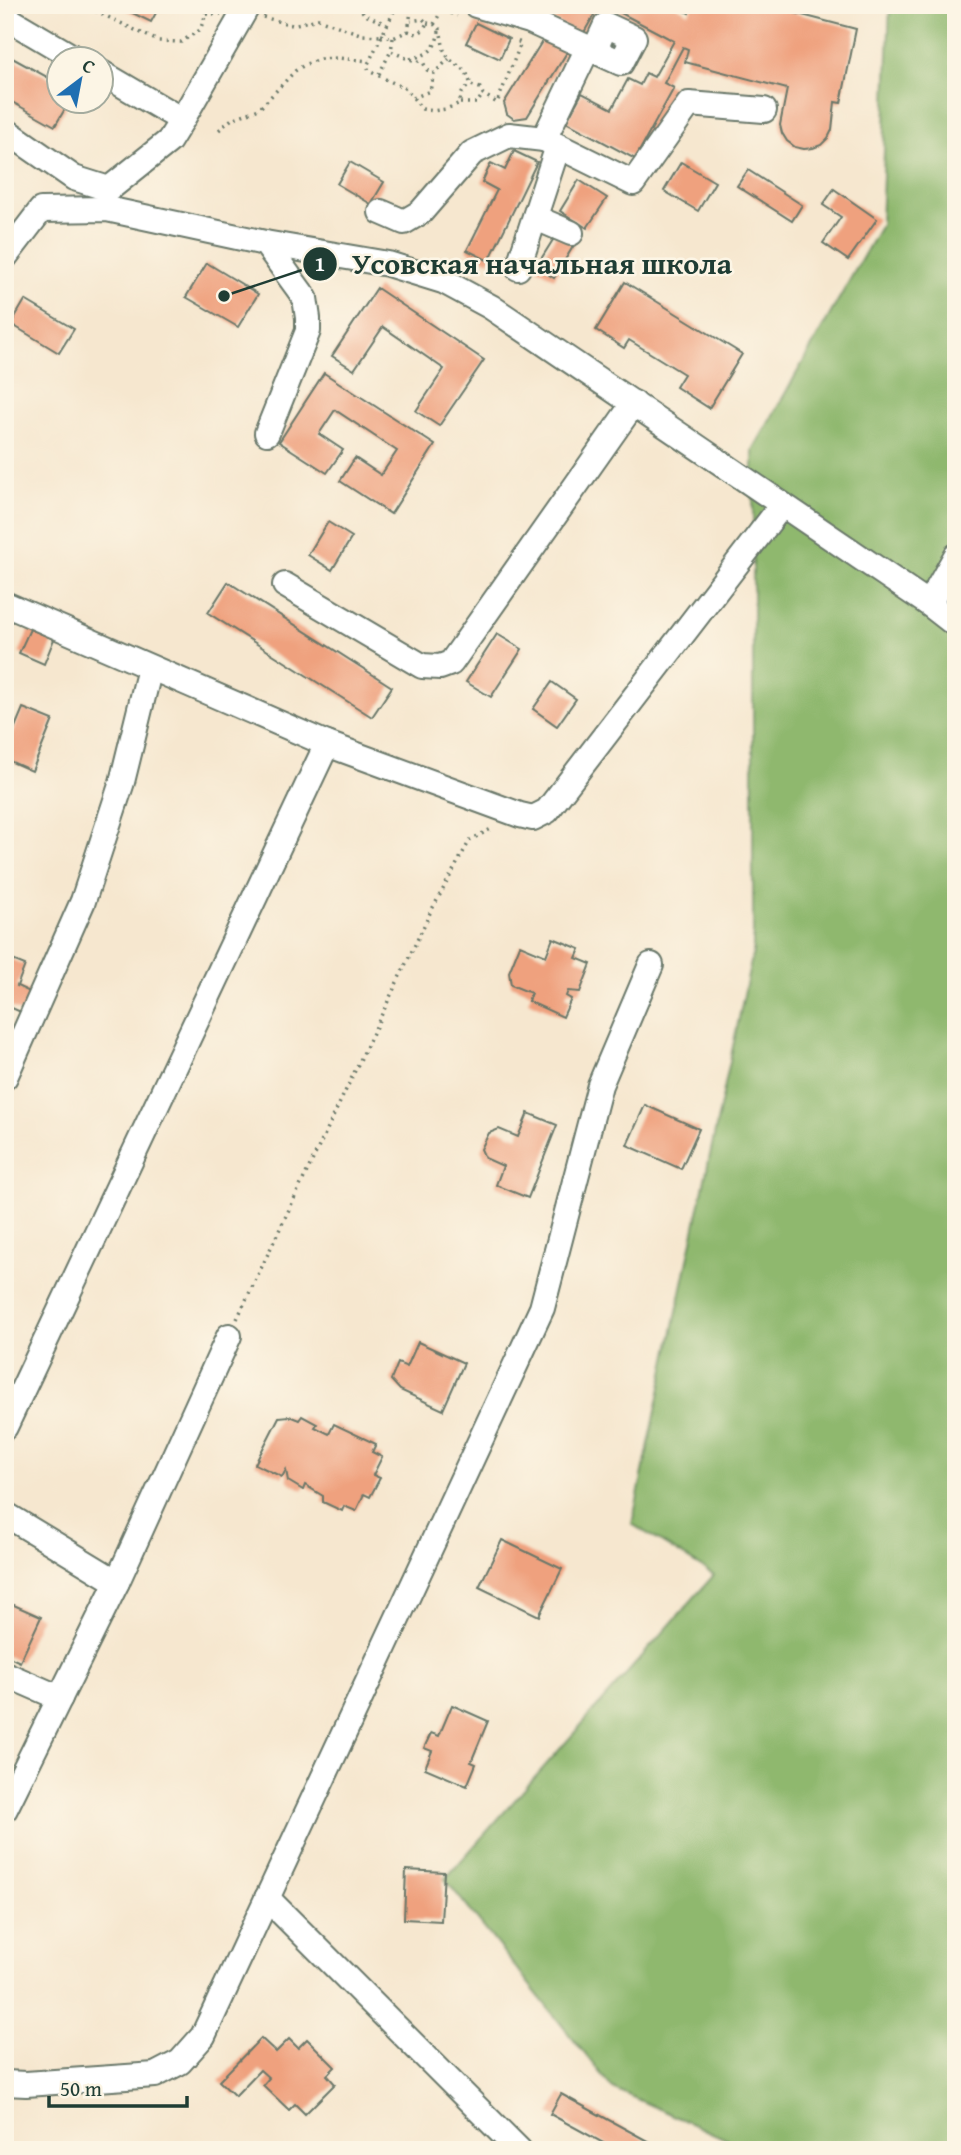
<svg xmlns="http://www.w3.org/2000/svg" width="961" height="2155" viewBox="0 0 961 2155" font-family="'Gentium Book Plus',serif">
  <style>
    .forest { fill: #8fb86e; stroke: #577a51; stroke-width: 2 }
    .building { fill: #efa17e }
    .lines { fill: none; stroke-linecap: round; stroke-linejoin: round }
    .minor-casing { stroke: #6a786a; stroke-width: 28 }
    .path { stroke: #6a786a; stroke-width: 3.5; stroke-dasharray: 2 5; stroke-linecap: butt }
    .minor { stroke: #fff; stroke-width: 24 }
    .leader { fill: none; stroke: #1f3d34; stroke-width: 2.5 }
    .callout-dot { fill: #1f3d34; stroke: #fcf5e5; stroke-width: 2.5 }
    .mark-label { font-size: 21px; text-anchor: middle; font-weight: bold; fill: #fff }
    .callout-label { font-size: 30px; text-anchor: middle; font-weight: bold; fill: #1f3d34; stroke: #fcf5e5; stroke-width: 5; stroke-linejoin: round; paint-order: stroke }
  </style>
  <rect width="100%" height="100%" fill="#fcf5e5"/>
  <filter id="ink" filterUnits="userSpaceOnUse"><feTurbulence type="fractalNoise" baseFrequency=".0143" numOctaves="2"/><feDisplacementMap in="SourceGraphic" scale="14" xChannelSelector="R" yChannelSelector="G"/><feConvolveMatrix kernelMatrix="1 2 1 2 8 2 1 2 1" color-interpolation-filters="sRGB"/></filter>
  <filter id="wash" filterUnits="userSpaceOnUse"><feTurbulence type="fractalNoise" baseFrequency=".00686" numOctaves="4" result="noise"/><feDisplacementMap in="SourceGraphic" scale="28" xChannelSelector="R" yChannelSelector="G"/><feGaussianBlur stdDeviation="1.57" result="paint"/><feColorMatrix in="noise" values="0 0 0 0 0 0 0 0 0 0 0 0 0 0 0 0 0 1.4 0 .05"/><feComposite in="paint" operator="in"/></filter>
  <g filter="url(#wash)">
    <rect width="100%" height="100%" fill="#f6e7cf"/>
    <!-- forest -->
    <polygon class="forest" points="890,5 956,5 956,2150 750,2150 612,2088 445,1879 714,1575 632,1524 753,952 753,450 881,225"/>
    <g id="blocks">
      <!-- building -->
      <g class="building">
        <polygon points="116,5 169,5 164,11 157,11 151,22"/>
        <polygon points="551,5 582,5 595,13 582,36 545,15"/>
        <polygon points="622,5 674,5 689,13 692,5 764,5 856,29 841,103 835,102 832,130 828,138 821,145 813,148 804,149 795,147 787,141 782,133 780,125 787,89 685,62 688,49 683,47 664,83 674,88 635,159 566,122 582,93 612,109 628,79 640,85 646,73 654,77 674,41 619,12"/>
        <polygon points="476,23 509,39 500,59 466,43"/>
        <polygon points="546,35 569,49 527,117 514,119 507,114 504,103"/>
        <polygon points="5,54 60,84 60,102 69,102 55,126 5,98"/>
        <polygon points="514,151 537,162 489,261 467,250 497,190 482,182 491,163 505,170"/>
        <polygon points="350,162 384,182 371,204 337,184"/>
        <polygon points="681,162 715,182 698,211 664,191"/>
        <polygon points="748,170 802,205 792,221 737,186"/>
        <polygon points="579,180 607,198 587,228 560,211"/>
        <polygon points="834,189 877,219 848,260 823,243 841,217 823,205"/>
        <polygon points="556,235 574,245 554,278 536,267"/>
        <polygon points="207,263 258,294 238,327 186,297"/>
        <polygon points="625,282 742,354 709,408 676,387 684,374 629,340 624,348 596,330"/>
        <polygon points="377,288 484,360 439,426 416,411 444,369 383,327 354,370 332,356"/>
        <polygon points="25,300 74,329 59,353 11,324"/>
        <polygon points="324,373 435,445 391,514 340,481 355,458 381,475 397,451 335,410 319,434 343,450 327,473 279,442"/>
        <polygon points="328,522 352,537 332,570 308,555"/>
        <polygon points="228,582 392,687 372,717 208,613"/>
        <polygon points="30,629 54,639 44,664 19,653"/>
        <polygon points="497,634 522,649 491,697 466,682"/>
        <polygon points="552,682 576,699 557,726 533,709"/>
        <polygon points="23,708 53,720 32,771 5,759 5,751"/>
        <polygon points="553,938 580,949 576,958 591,964 580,992 568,991 566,996 571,999 563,1017 528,1001 531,993 511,985 509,972 520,945 546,956"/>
        <polygon points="5,957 25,965 17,986 32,993 23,1013 5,1005"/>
        <polygon points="645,1105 699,1129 681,1169 627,1145"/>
        <polygon points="528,1113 557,1125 528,1198 496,1185 503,1166 485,1158 481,1149 489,1133 499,1129 518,1137"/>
        <polygon points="418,1342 464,1363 443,1410 400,1390 391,1380 398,1363 407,1367"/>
        <polygon points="289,1416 299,1420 302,1416 317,1424 315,1427 329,1434 334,1424 376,1444 372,1452 382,1457 373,1475 380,1478 370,1497 364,1494 356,1511 344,1506 342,1511 323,1502 323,1496 305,1485 303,1490 288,1481 286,1470 282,1477 255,1464 279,1417"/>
        <polygon points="502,1540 562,1569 539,1616 479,1587"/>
        <polygon points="7,1602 41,1617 20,1662 5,1655 5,1607"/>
        <polygon points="452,1705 488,1721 471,1762 476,1764 467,1786 425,1768 432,1751 424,1748 431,1733 439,1736"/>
        <polygon points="406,1870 444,1872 441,1921 404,1919"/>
        <polygon points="261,2038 276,2052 289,2039 298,2048 307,2039 335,2067 327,2075 335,2084 305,2114 295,2104 289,2110 263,2085 269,2078 260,2070 235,2096 219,2081"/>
        <polygon points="561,2094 664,2150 616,2150 550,2114"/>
      </g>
    </g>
  </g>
  <g filter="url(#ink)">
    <use href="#blocks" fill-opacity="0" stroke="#6a786a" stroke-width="2"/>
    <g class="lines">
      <defs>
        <g id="minor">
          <polyline points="476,5 530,21 621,63 634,38 606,25 594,51"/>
          <polyline points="5,17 78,60"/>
          <polyline points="588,48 544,139 633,183 689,104 764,110"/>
          <polyline points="102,73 182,120 248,5"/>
          <polyline points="5,130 74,178 109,189 169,141 182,120"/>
          <polyline points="381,212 404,222 421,212 472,153 509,135 544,139"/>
          <polyline points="536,218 571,233"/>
          <polyline points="265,243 305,298 308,318 308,331 267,433"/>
          <polyline points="5,257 41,210 107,209 265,243 388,264 443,281 491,307 929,604 956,625"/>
          <polyline points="518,268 558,146"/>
          <polyline points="285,585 422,666 440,667 451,663 634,403"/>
          <polyline points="5,604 327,744 520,815 533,818 547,811 782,505"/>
          <polyline points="929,604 956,556"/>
          <polyline points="5,1077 83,901 122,782 150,668"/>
          <polyline points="5,1427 327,744"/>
          <polyline points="5,1514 117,1582"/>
          <polyline points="5,1674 60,1698"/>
          <polyline points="5,1809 117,1582 229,1336"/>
          <polyline points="267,1898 519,2150"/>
          <polyline points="5,2083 26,2084 155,2075 180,2062 203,2036 542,1308 600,1085 651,965"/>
        </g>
      </defs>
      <!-- minor casing -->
      <use href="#minor" class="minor-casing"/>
      <!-- path -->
      <g class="path">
        <polyline points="83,5 158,41 181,42 200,30 206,14 205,5"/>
        <polyline points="358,5 365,15 386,24"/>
        <path d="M397,5L367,66L369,71L406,89L422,109L433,111L446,109L460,103C460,94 463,89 471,85L480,88L483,94L497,103L521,43L516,41"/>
        <polyline points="431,5 457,16"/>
        <polyline points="206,14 221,14"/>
        <polyline points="263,17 292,25 318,19 363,35 380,36"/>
        <polyline points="427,23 434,24 442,10"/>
        <polyline points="434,24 440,29 444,50 449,59 466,71 471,85"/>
        <polyline points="408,31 417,34 423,30 427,23 423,19 411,21"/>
        <polyline points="381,35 393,38 408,31 412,5"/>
        <polyline points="393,38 391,51 408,59 423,62 427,70 434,73"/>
        <path d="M410,59C429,54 435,51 439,31"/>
        <polyline points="379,74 391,51"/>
        <polyline points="413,98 430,91 434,73 449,59"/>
        <polyline points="460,103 477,103 483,94"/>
        <polyline points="219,130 232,119 259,109 295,71 306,64 320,59 338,58 369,61"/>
        <polyline points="237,1319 430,913 470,840 493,828"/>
      </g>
      <!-- minor -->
      <use href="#minor" class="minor"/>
    </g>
  </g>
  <!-- callouts -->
  <path class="leader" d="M224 296L320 264"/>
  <g class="callout-dot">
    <circle cx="224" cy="296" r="7"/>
    <circle cx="320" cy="264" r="18"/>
  </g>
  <g class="mark-label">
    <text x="320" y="271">1</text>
  </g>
  <g class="callout-label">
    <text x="542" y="274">Усовская начальная школа</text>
  </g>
  <!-- margin -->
  <rect width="961" height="2155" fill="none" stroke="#fcf5e5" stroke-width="28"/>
  <!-- north arrow -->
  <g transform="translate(80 80) rotate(32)"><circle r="33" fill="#fcf5e5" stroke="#a4ab9e" stroke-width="2"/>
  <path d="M0-5L12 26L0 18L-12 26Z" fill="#1f6fb2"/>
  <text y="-10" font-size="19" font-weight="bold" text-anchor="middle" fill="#1f3d34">С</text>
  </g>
  <!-- scale -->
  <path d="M49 2096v10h138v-10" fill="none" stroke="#1f3d34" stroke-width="3.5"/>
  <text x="60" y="2096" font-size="21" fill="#1f3d34" stroke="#fcf5e5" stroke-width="5" paint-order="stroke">50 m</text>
</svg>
